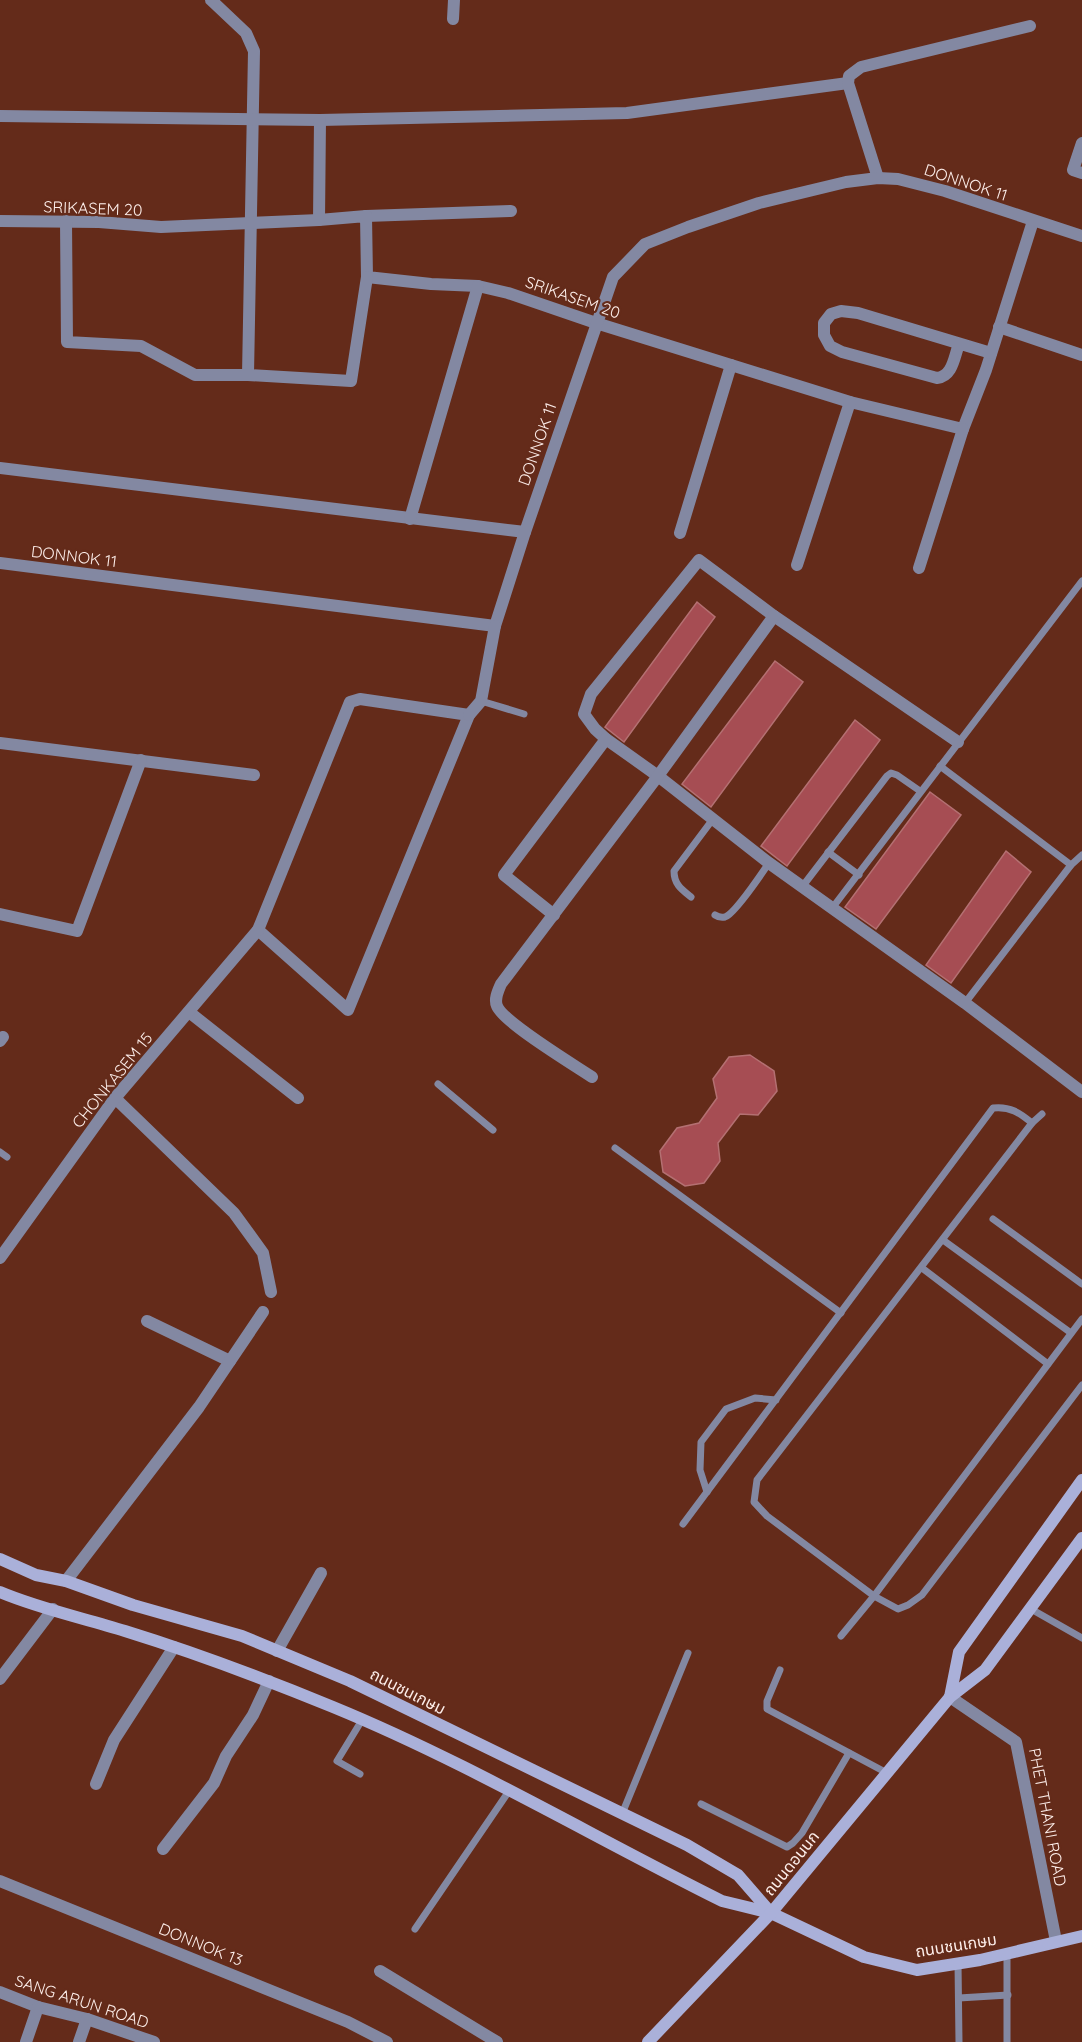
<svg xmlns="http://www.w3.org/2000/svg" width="1082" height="2042" viewBox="0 0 1082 2042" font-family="Quicksand,'Noto Sans Thai',sans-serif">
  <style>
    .building { fill: #a64d53; stroke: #b47072; stroke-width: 1.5 }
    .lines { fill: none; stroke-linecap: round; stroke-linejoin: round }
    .service { stroke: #8388a2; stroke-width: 7 }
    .minor { stroke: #8388a2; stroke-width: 12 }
    .secondary { stroke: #aab0d9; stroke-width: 12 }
    .labels { text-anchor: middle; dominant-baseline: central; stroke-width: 4.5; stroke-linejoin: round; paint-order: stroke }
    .street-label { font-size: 16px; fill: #fdeeea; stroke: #642b1a }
  </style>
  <rect width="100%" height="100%" fill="#642b1a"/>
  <!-- building -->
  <g class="building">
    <polygon points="697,602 715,617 624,742 605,727"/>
    <polygon points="775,661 803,682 711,807 682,784"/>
    <polygon points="855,720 880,740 787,866 761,846"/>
    <polygon points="930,792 961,815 876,929 845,907"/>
    <polygon points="1006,851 1031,872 951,983 926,965"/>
    <polygon points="750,1055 774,1071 777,1091 758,1115 740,1114 718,1143 720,1161 704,1183 685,1186 663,1172 660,1151 677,1128 699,1123 717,1098 713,1079 729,1057"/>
  </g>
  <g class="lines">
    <!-- service -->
    <g class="service">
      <polyline points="481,701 524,714"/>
      <polyline points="940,766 1071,865"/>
      <polyline points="828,852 859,875"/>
      <polyline points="802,887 887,776 891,773 897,775 920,791"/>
      <path d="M691,897C681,889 674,884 674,871L713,819"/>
      <polyline points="833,907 1082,581"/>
      <path d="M715,915C718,917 721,918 725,917C735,914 762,873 769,863"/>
      <polyline points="965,1003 1071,865 1082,855"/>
      <polyline points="438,1084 493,1130"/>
      <polyline points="1042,1114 1032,1123 757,1480 754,1502 767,1516 874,1596 898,1609 908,1605 922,1595 1082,1385"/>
      <polyline points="615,1148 841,1313"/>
      <polyline points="0,1152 7,1157"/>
      <polyline points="993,1219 1082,1284"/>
      <polyline points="943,1240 1071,1333"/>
      <polyline points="922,1268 1048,1364"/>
      <polyline points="707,1492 700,1470 701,1442 726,1409 755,1398 776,1400"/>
      <path d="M683,1524L993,1108C1010,1106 1020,1113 1032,1123"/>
      <polyline points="1031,1609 1082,1638"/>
      <polyline points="841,1636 874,1596 1082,1319"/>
      <polyline points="780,1670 767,1701 767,1709 887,1773"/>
      <polyline points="360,1774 337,1761 362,1720"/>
      <polyline points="701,1804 787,1847 793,1843 802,1833 849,1753"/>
      <polyline points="622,1814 688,1653"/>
      <polyline points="415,1929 509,1791"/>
      <polyline points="958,1963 959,2042"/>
      <polyline points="959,1998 1008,1995"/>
      <polyline points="1007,2042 1007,1953"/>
    </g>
    <!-- minor -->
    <g class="minor">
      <polyline points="211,0 246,33 254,51 248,375"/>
      <polyline points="453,19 454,0"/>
      <polyline points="0,116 320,120 627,113 848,83"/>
      <polyline points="1082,143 1073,170 1082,173"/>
      <polyline points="878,178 848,83 849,76 861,67 1030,26"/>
      <polyline points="366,216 511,211"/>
      <polyline points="319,220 320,120"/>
      <polyline points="0,221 99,222 161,227 319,220 366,216 367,277 431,284 478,286 508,293 596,323 850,402 963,429 986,370 1033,221"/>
      <polyline points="66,221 67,342 141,346 195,375 248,375 351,381 367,277"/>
      <polyline points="999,327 1082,355"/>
      <path d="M959,344C954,357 953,376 937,378L842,352L830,346L824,335V323L831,314L841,311L858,313L991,353"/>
      <polyline points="0,468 525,532"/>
      <polyline points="410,519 478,286"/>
      <polyline points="680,533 731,365"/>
      <polyline points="0,563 495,626 525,532 613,277 645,244 688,227 759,203 846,182 878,178 898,179 945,191 1082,236"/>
      <polyline points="797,565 850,402"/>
      <polyline points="919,568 963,429"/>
      <polygon points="360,699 469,715 348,1010 258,930 350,702"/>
      <polyline points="469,715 481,701 495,626"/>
      <polyline points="958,742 774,616 699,560 591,694 584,714 595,729 606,739 658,776 769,863 965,1003 1082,1092"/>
      <polyline points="0,743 254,775"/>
      <polyline points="0,914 77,931 141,760"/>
      <polyline points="554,915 504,875 606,739"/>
      <polyline points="189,1012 298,1098"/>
      <polyline points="0,1041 3,1037"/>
      <path d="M592,1077C574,1065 503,1022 497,1006C494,999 498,991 501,984L658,776L774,616"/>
      <polyline points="115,1098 234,1213 263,1253 271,1292"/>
      <polyline points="0,1258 115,1098 258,930"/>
      <polyline points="147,1321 230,1361"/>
      <polyline points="66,1581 199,1407 263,1312"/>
      <polyline points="277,1651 321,1573"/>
      <polyline points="0,1679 53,1609"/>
      <polyline points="950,1697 1016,1742 1056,1941"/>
      <polyline points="96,1784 114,1740 174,1647"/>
      <polyline points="163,1849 214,1783 226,1756 253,1715 269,1681"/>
      <polyline points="0,1881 348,2022 387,2042"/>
      <polyline points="380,1971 497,2042"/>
      <polyline points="0,1992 38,2007 87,2019 154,2042"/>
      <polyline points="26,2042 38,2007"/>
      <polyline points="79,2042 87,2019"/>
    </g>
    <!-- secondary -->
    <g class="secondary">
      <polyline points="0,1559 36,1575 66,1581 133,1605 242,1636 350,1681 687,1845 738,1875 771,1913"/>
      <path d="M0,1592C40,1609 84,1618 125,1631C196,1653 265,1679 333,1707C467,1762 593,1837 722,1901L771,1913L864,1957L917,1970L980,1960L1082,1936"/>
      <polyline points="950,1697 959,1652 1082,1480"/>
      <polyline points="648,2042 771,1913 950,1697 985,1670 1082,1538"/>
    </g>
  </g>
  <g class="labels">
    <!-- street labels -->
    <g class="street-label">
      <text transform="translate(966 182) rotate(18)">DONNOK 11</text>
      <text transform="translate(93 208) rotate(2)">SRIKASEM 20</text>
      <text transform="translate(573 297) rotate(19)">SRIKASEM 20</text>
      <text transform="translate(537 444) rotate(-71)">DONNOK 11</text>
      <text transform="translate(74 556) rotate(7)">DONNOK 11</text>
      <text transform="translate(112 1080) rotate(-51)">CHONKASEM 15</text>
      <text transform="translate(408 1691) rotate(27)">ถนนชนเกษม</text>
      <text transform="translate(1048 1817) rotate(79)">PHET THANI ROAD</text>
      <text transform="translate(791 1863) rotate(-51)">ถนนดอนนก</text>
      <text transform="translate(201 1944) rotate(22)">DONNOK 13</text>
      <text transform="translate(956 1945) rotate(-9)">ถนนชนเกษม</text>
      <text transform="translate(82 2001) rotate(18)">SANG ARUN ROAD</text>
    </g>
  </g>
</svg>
